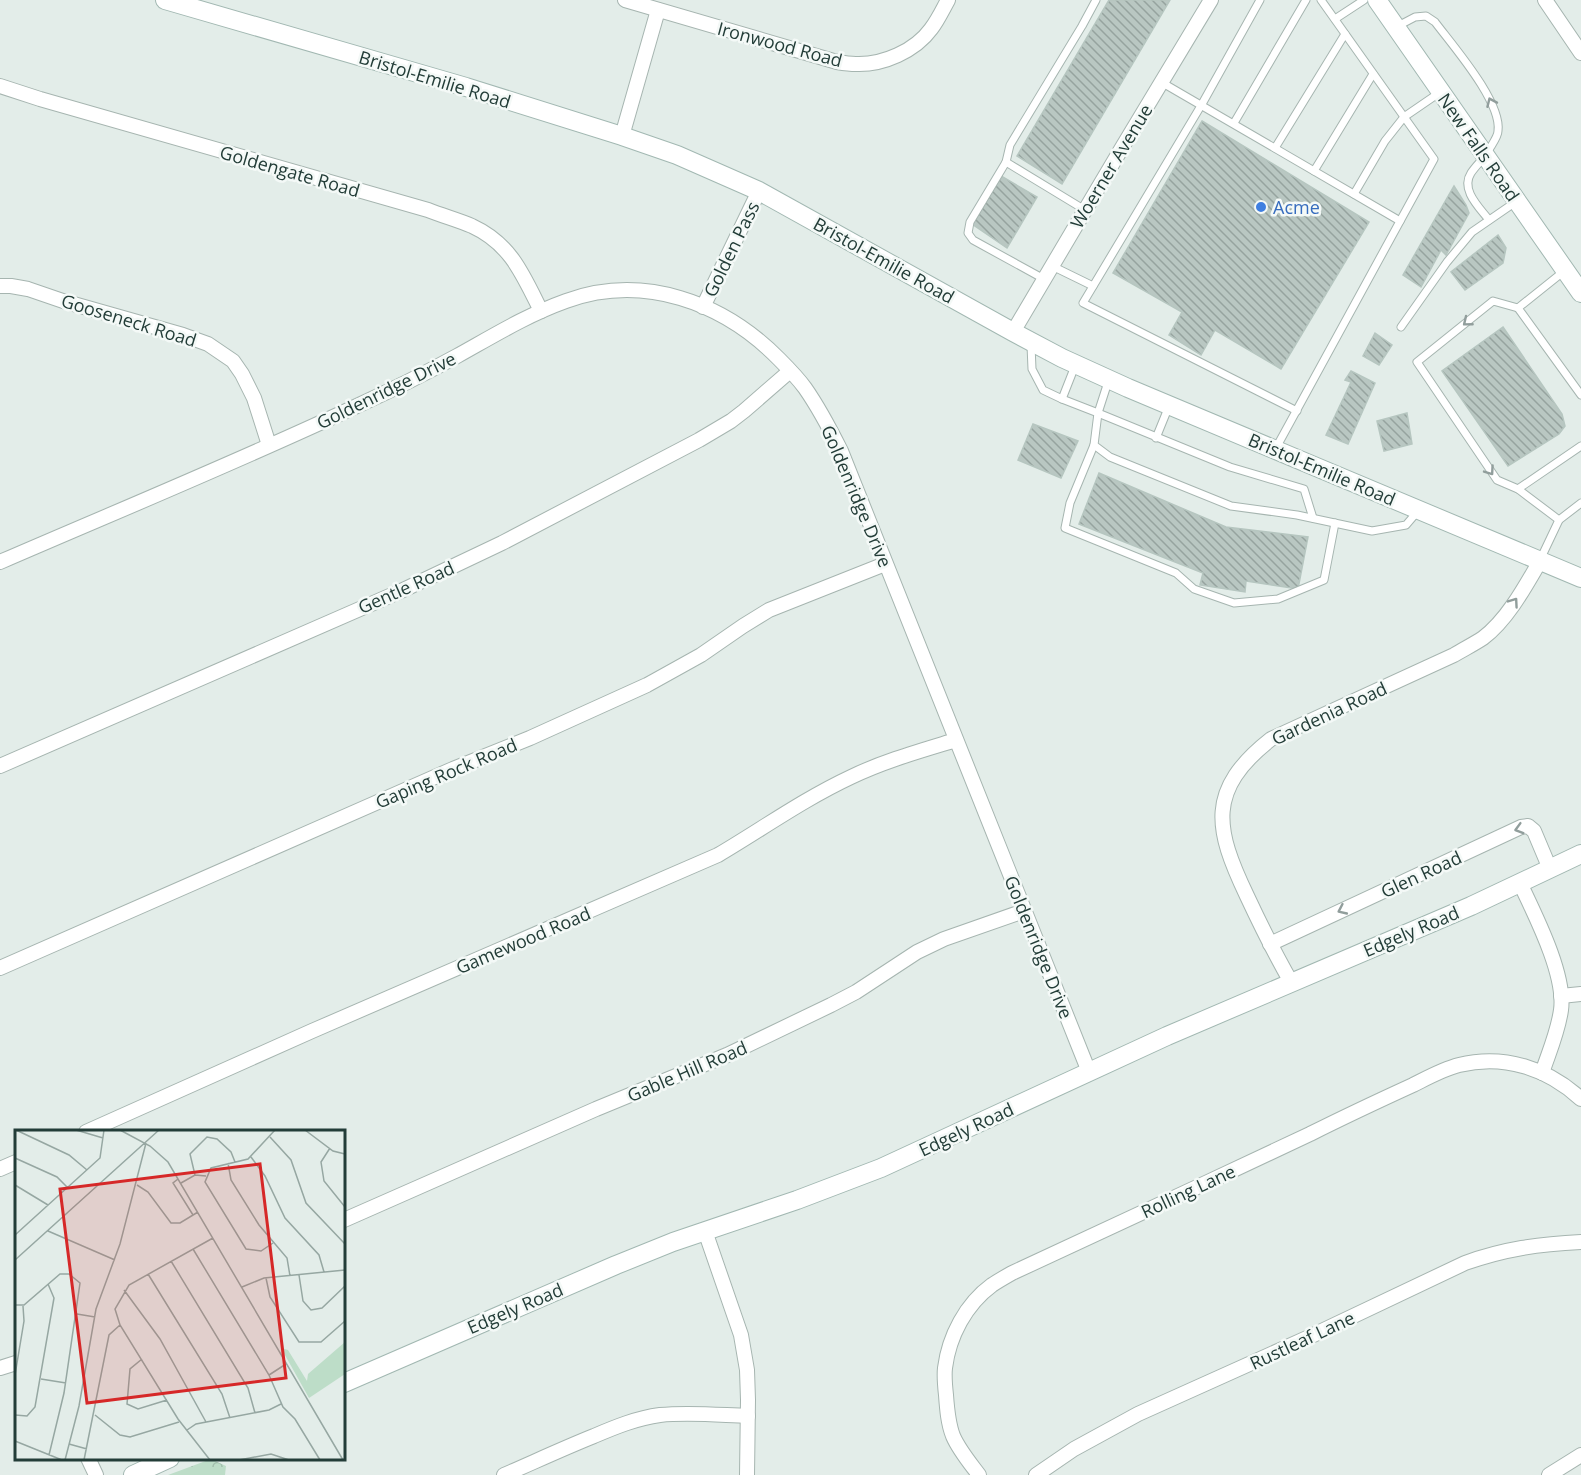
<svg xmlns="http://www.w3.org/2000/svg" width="1581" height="1475" viewBox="0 0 1581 1475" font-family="'Open Sans',sans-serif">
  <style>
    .forest { fill: url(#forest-crowns) }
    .building { fill: url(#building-back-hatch); stroke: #b6c6c0; stroke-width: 1.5 }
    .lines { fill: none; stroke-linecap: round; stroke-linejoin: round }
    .lane-casing { stroke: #a6b5b0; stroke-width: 9 }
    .street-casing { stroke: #a6b5b0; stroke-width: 16 }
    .secondary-casing { stroke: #a2b8b2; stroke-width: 20 }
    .lane { stroke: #fff; stroke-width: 7 }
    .street { stroke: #fff; stroke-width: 14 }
    .secondary { stroke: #fff; stroke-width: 18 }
    .oneway { stroke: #919e9c }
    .shop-dot { fill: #3f7fe0; stroke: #f4f9f7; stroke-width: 2 }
    .labels { text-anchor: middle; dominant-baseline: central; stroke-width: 5; stroke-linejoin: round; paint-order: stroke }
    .street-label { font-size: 18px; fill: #233d38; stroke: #f4f9f7 }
    .shop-label { font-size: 18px; fill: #366cbe; stroke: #f4f9f7; text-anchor: start }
    .inset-road { fill: none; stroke: #96a7a2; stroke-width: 1.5 }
    .view { fill: #d62828; fill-opacity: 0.15; stroke: #d62828; stroke-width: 3 }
    .inset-edge { fill: none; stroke: #233d38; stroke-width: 3 }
  </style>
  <defs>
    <pattern id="forest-crowns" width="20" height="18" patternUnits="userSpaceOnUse" patternTransform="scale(1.5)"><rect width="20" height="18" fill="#bdddc8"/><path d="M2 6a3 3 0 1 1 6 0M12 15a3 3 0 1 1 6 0" fill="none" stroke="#a2bfad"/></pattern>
    <pattern id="building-back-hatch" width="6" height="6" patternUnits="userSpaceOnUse" patternTransform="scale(1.5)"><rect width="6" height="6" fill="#b9c7c2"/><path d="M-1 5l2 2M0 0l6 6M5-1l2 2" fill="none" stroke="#96a39f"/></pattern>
  </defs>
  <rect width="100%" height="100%" fill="#e3ede9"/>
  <!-- forest -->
  <polygon class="forest" points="211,1459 226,1466 225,1475 168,1475"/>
  <!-- building -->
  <g class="building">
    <polygon points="1109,0 1170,0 1062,184 1017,156"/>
    <polygon points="1202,121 1369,222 1281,369 1215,330 1201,355 1169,335 1182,312 1113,273"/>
    <polygon points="1001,176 1037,197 1007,248 972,224"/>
    <polygon points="1454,186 1466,205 1469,213 1446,255 1441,250 1421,287 1403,275"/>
    <polygon points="1498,235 1506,248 1503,263 1465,290 1451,272"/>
    <polygon points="1503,327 1562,414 1565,426 1559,434 1508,466 1442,371"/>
    <polygon points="1375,333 1392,345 1379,365 1363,356"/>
    <polygon points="1351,371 1375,383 1348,444 1326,435 1351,382 1345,380"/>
    <polygon points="1407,413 1412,444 1384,451 1377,421"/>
    <polygon points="1033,424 1078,441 1061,478 1018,460"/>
    <polygon points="1099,473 1226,527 1308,537 1298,589 1246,581 1245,592 1200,585 1203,573 1079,524"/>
  </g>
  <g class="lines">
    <defs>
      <g id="lane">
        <polyline points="1260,0 1202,104 1083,303 1297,411"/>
        <polyline points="1335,19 1364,0"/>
        <path d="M1396,27L1415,17L1426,16L1435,22C1453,46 1502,102 1498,131C1498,136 1493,143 1490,148C1485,158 1477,164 1471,173C1460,190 1480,208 1489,220"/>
        <polyline points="1161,82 1400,221"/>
        <polyline points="1234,123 1306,0"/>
        <polyline points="1275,148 1345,34"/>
        <polyline points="1006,162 1085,210"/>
        <polyline points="1314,171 1373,74"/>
        <polyline points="1354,194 1385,141 1404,117 1439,93"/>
        <polyline points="1052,266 1093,286"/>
        <polyline points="1563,272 1518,308 1581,395"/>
        <polyline points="1044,279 973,240 968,233 970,222 1006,162 1010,145 1082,26 1096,0"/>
        <polyline points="1518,308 1493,301 1417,362 1497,480 1518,489"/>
        <polyline points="1401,327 1447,262 1472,232 1517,201"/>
        <polyline points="1031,345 1032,369 1043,390 1062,399 1098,413 1230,467 1304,489 1313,518"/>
        <polyline points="1108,382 1098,413 1094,445 1110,457 1231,506 1297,515 1372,531 1406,525 1418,511"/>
        <polyline points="1062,399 1075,366"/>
        <polyline points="1156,438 1169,406"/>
        <polyline points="1094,445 1070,503 1065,528 1176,573 1194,589 1234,603 1278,599 1324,580 1335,523"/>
        <polyline points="1276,448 1434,159 1321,0"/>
        <polyline points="1559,520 1518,489 1581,446"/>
        <polyline points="1540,560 1559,520 1581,503"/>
      </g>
      <g id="street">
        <path d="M625,0L837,62C843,63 849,64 856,64C883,65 915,51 931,29C938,20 943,9 948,0"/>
        <polyline points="1545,0 1581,53"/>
        <path d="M0,86L40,99L428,210C443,216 458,220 472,226C511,244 523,275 541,311"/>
        <polyline points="622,136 658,10"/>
        <polyline points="0,286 11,286 28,289 63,301 183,335 208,344 233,361 242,374 254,398 269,445"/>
        <polyline points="703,307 759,191"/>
        <polyline points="1013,332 1123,146 1211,0"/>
        <path d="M0,562C120,510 242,460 361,404C394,389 426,373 457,356C493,336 527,315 566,301C643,273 723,302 779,359C788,368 797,377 805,388C819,408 830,429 841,451L1089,1072"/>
        <polyline points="0,766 401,591 502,543 699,440 731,421 744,411 790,371"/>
        <path d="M1520,883C1535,915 1566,975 1561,1010C1558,1032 1549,1052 1542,1073"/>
        <polyline points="1270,944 1521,827 1528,826 1534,831 1550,869"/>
        <polyline points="0,968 453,769 530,738 647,685 701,655 743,626 769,610 885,564"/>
        <path d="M1291,982C1275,954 1261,926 1247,896C1215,829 1206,790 1271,739L1454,655C1464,649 1474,644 1483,638C1507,620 1525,587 1540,561"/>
        <polyline points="1561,996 1581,994"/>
        <path d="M86,1132L312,1031L718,855C762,829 804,799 851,777C884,761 920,751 956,740"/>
        <polyline points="0,1169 16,1162"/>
        <polyline points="344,1220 596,1109 727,1055 831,1005 856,992 917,952 944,939 1024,911"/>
        <polyline points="705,1231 741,1335 747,1370 748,1400 747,1475"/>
        <polyline points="0,1368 16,1363"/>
        <polyline points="88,1458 96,1475"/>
        <path d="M504,1475C534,1462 564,1448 594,1436C615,1427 637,1418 660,1415C689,1412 719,1415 748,1416"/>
        <path d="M979,1475C970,1463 959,1450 953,1436C948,1423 947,1409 946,1395C945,1386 944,1377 945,1368C949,1336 966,1304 992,1285C998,1281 1005,1277 1012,1273C1111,1227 1211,1181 1310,1134C1344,1117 1378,1101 1413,1085C1427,1078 1443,1069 1459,1065C1504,1054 1547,1068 1581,1099"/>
        <path d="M1036,1475L1074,1449L1138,1414L1307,1338L1465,1263C1504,1249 1539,1244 1581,1242"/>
        <polyline points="1549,1475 1581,1455"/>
      </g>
      <g id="secondary">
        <polyline points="165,0 466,87 622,136 677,155 759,191 1013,332 1062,358 1128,388 1581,578"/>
        <polyline points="1377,0 1581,293"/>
        <polyline points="344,1383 616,1265 673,1242 797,1200 881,1168 1167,1036 1471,906 1581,854"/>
        <polyline points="133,1475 170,1458"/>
      </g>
    </defs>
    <!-- lane casing -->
    <use href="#lane" class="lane-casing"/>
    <!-- street casing -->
    <use href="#street" class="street-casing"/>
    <!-- secondary casing -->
    <use href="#secondary" class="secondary-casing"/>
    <!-- lane -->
    <use href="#lane" class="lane"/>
    <!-- street -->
    <use href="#street" class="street"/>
    <!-- secondary -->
    <use href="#secondary" class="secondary"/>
  </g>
  <!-- one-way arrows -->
  <defs><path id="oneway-chevron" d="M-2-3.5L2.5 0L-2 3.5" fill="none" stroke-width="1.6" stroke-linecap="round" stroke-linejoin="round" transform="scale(1.5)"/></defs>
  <g class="oneway">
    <use href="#oneway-chevron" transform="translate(1491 102) rotate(-114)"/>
    <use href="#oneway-chevron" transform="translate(1467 322) rotate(141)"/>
    <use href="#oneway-chevron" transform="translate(1490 471) rotate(55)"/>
    <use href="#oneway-chevron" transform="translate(1514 602) rotate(-55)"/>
    <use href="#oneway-chevron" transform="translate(1519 829) rotate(164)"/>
    <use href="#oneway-chevron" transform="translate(1342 910) rotate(155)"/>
  </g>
  <!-- markers -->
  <circle class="shop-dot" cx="1261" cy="207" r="6"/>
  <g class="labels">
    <!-- street labels -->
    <g class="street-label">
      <text transform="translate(780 44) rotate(15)">Ironwood Road</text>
      <text transform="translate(435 79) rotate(17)">Bristol-Emilie Road</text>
      <text transform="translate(1479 147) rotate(55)">New Falls Road</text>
      <text transform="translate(1111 166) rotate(-59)">Woerner Avenue</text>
      <text transform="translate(290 171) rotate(16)">Goldengate Road</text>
      <text transform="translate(731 249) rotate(-64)">Golden Pass</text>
      <text transform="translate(884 260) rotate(29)">Bristol-Emilie Road</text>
      <text transform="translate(129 320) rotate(17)">Gooseneck Road</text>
      <text transform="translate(386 390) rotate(-26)">Goldenridge Drive</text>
      <text transform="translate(1322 469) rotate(23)">Bristol-Emilie Road</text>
      <text transform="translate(857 496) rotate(67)">Goldenridge Drive</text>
      <text transform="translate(406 587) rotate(-24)">Gentle Road</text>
      <text transform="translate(1329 713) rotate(-25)">Gardenia Road</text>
      <text transform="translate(446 773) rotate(-23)">Gaping Rock Road</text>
      <text transform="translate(1421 874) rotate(-25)">Glen Road</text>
      <text transform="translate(1411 931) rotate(-23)">Edgely Road</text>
      <text transform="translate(523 940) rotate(-23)">Gamewood Road</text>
      <text transform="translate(1039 947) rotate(68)">Goldenridge Drive</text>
      <text transform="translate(687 1071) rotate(-23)">Gable Hill Road</text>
      <text transform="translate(966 1129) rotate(-25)">Edgely Road</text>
      <text transform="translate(1188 1191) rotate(-25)">Rolling Lane</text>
      <text transform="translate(515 1308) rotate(-23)">Edgely Road</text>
      <text transform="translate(1302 1340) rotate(-25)">Rustleaf Lane</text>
    </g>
    <!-- shop labels -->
    <g class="shop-label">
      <text x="1273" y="207">Acme</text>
    </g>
  </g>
  <!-- overview -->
  <g transform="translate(15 1130)">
    <rect width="330" height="330" fill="#e3ede9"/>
    <path d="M330,212V244L294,268L266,218L273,220L292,251L293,244Z" fill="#bdddc8"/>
    <path class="inset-road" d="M1,0L54,25L72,40M61,0L88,8M105,0L135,16L153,32L328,330M290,0L318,21L330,24M255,7L276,30L291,73L330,114M315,18L306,32L309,51L330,77M236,27L250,46L270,88L304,125L309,142M0,28L42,47L53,58M213,33L216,50L244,95L272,128L275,146M180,45L175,24L192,7L202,9L216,22L220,32M163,49L158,53L178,85M166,53L180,45L191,46M0,55L33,75M122,55L133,62L156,93H165L183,82M33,101L100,130M0,105L85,28L89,0M258,113L246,121L231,119L190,52L196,38L233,29L260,0M178,119L254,245L268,277L280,289L305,330M0,130L144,0M156,131L233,258L240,283M133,144L207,264L215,288M284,145L288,171L296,180L307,178L330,156M251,148L255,167L284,212H306L330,191M227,157L249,148L330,140M109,160L145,209L191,292M0,175H9L45,144H54L65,153L49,263L34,325M62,184L80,187M127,229L115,239L112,274L123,279L152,270M0,245L9,191L8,176M254,245L271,234M26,249L51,253M0,285L12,286L20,277L39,168L33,154M80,285L105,305L115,307L164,292M172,300L181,294L254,280L266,274M0,311L47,330M54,314L72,319M50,330L64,276L81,179L105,114L131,13M69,330L94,205L105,195M195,330L163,289L105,195L100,179L114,155L198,108M224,330L256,324L274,330"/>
    <path class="view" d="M245,34L271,248L72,273L45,59Z"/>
    <rect width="330" height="330" class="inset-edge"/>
  </g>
</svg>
